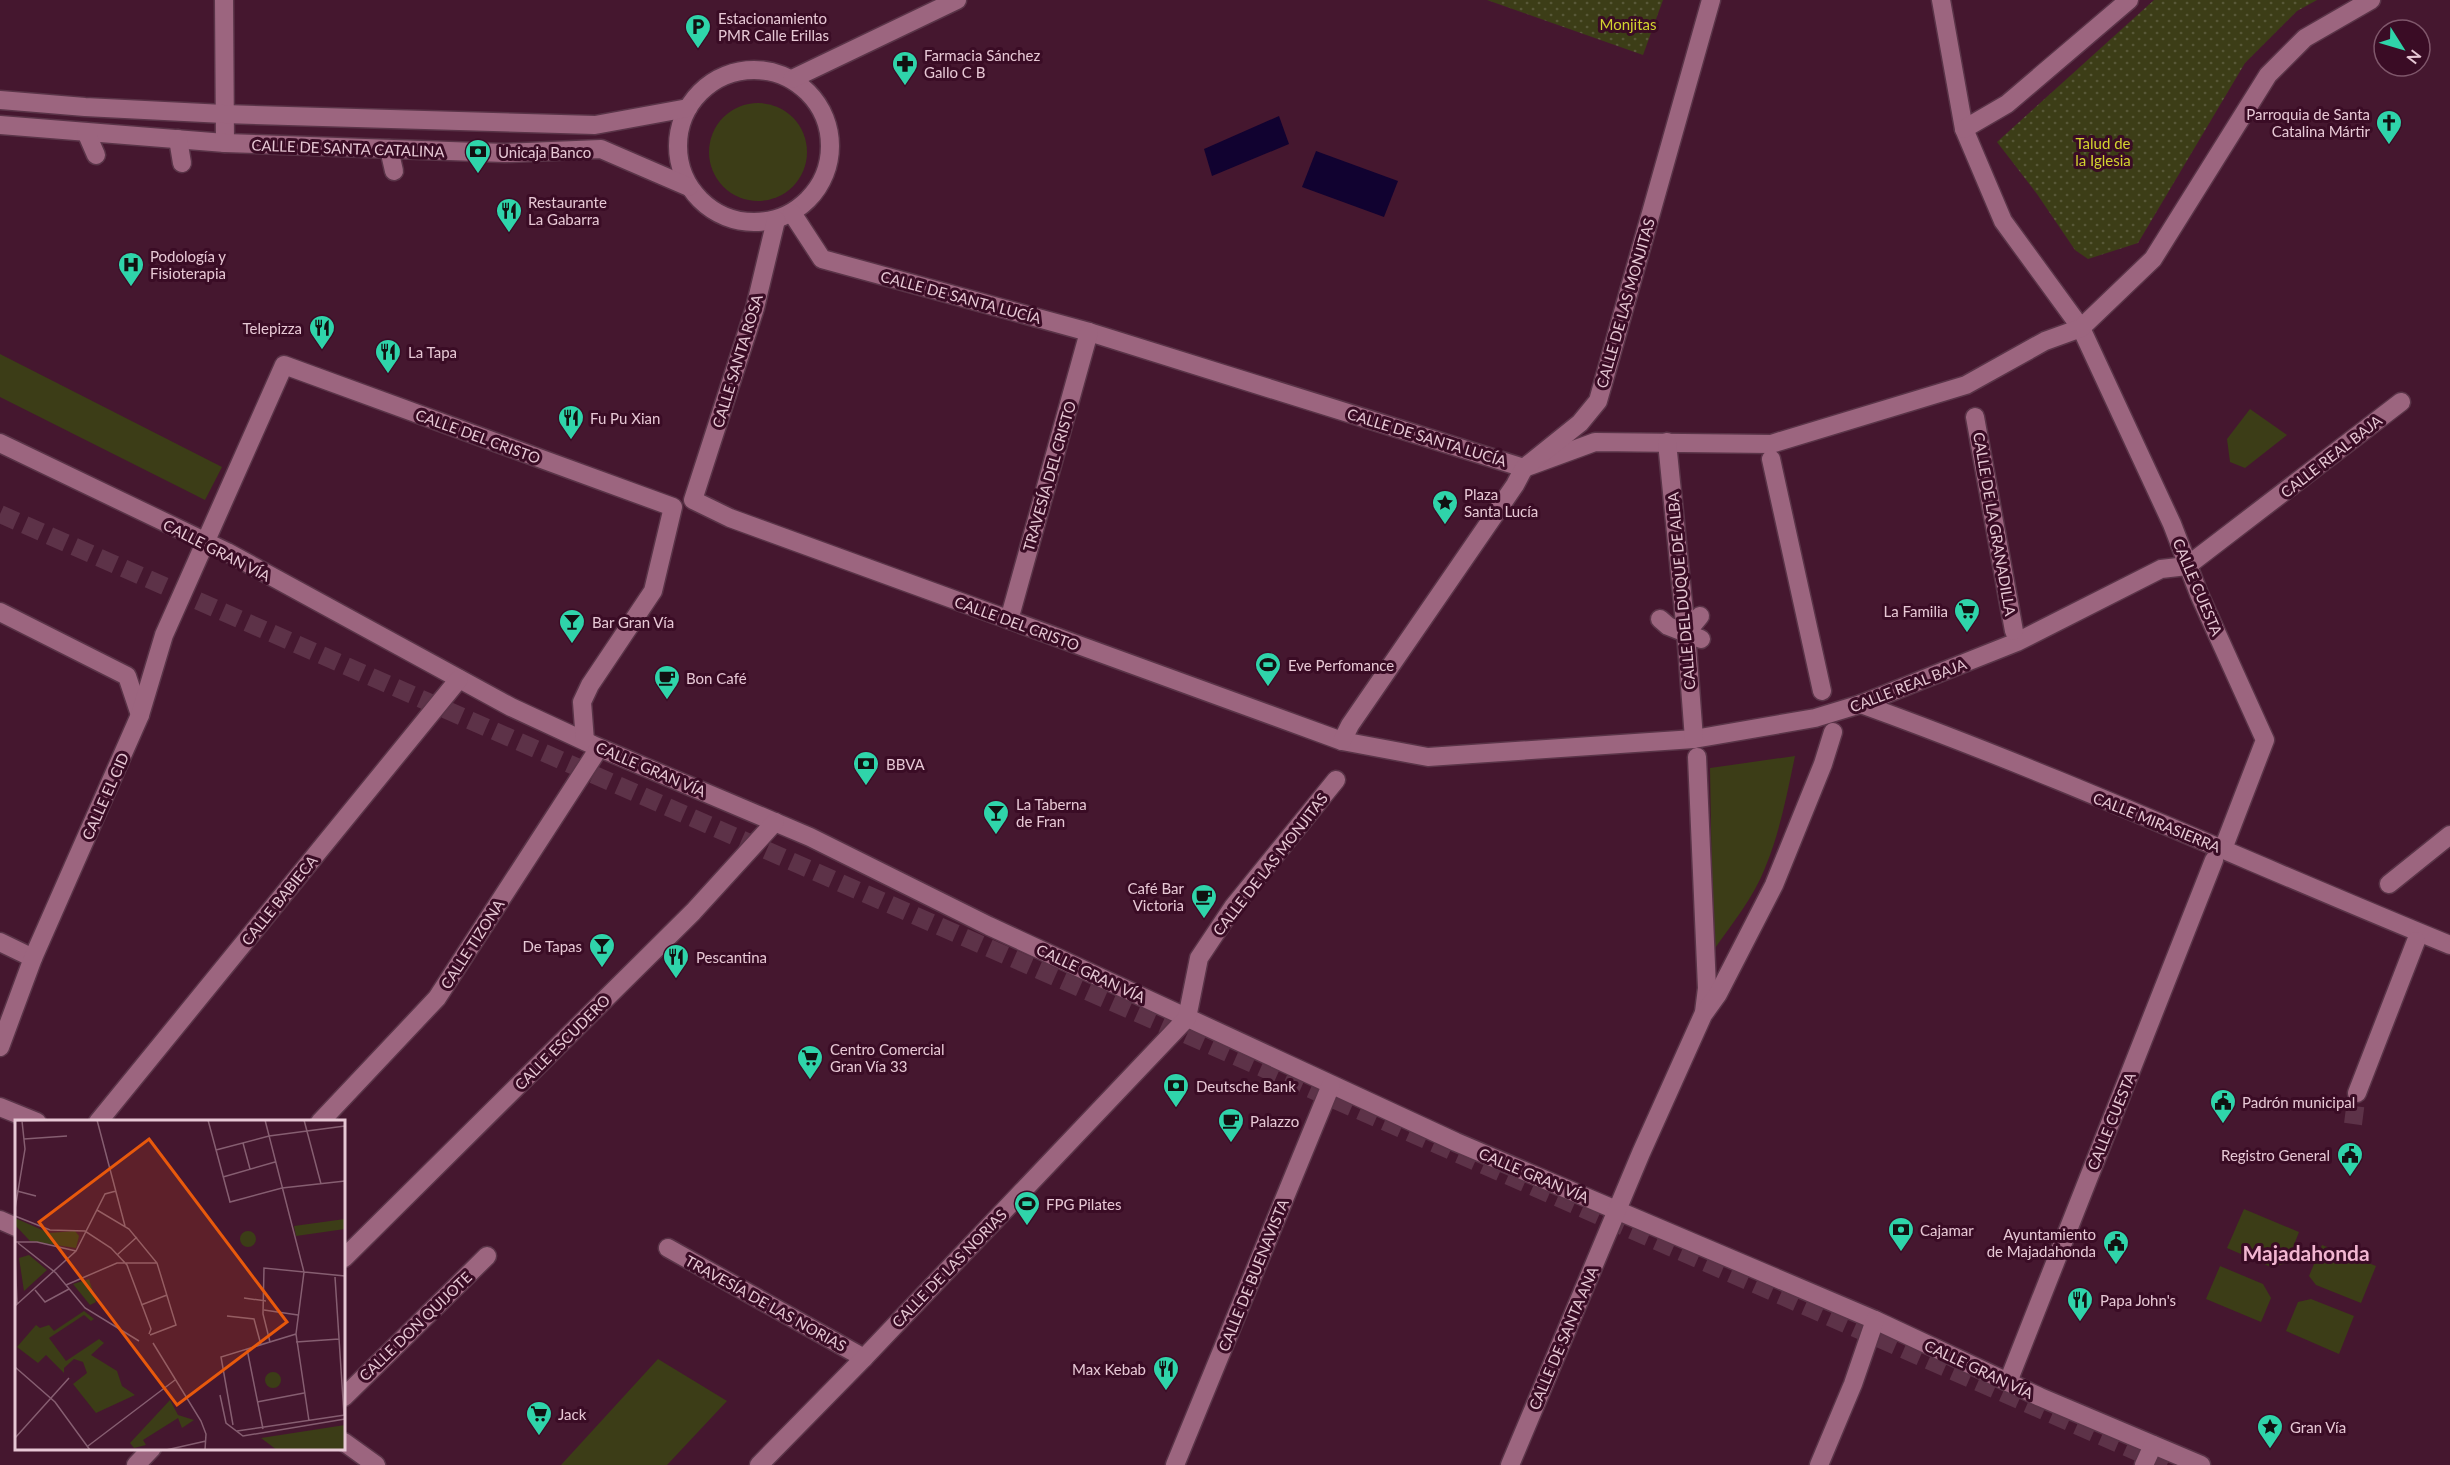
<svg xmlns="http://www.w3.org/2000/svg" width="2450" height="1465" viewBox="0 0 2450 1465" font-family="Lato,sans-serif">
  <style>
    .green { fill: #3c3d17 }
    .park { fill: url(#park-dots) }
    .water { fill: #110230 }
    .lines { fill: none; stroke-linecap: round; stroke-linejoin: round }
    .minor-tunnel { stroke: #5d3248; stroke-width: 18; stroke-dasharray: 18 9; stroke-linecap: butt }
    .minor-casing { stroke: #5a3448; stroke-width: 21 }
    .minor { stroke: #9c657f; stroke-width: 18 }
    .labels { text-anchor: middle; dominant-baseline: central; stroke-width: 6; stroke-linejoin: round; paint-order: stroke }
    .poi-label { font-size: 15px; fill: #e7c8d5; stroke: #3a0c25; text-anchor: start }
    .park-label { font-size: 15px; fill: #d2d42f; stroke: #3a0c25 }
    .street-label { font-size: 15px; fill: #e7c8d5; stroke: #3a0c25 }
    .district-label { font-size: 21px; font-weight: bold; fill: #f2b6d1; stroke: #3a0c25 }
    .inset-road { fill: none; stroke: #865e71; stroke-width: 1.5 }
    .view { fill: #e8590c; fill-opacity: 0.15; stroke: #e8590c; stroke-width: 3 }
    .inset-edge { fill: none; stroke: #e7c8d5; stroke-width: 3 }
  </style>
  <defs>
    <pattern id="park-dots" width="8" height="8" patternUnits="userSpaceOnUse" patternTransform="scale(1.5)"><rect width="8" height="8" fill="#3c3d17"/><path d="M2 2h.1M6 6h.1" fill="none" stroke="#585838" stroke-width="1.8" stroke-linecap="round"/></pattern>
  </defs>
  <rect width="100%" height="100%" fill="#45172f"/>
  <!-- green -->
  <g class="green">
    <circle cx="758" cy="152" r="49"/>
    <polygon points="0,354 222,467 205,500 0,397"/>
    <polygon points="2250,409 2287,435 2245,468 2230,462 2227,439"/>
    <path d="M1795,756C1787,794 1780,832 1765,868C1754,897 1731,925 1713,951L1710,768Z"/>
    <polygon points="2244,1209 2299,1232 2287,1263 2271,1267 2227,1248"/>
    <polygon points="2322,1245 2376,1266 2361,1303 2316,1285 2309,1276"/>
    <polygon points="2220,1266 2263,1284 2271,1298 2261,1322 2206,1299"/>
    <polygon points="2311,1299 2354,1316 2339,1354 2286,1331 2298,1302"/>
    <polygon points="658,1359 727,1401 667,1465 561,1465"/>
  </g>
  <!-- park -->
  <g class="park">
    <polygon points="1487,0 1663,0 1643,55"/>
    <polygon points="2154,0 2317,0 2297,11 2245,63 2138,243 2088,259 2075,250 2037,194 1997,142"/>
  </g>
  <!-- water -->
  <g class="water">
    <polygon points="1279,116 1289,144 1212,176 1204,149"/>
    <polygon points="1316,151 1398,181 1384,217 1302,187"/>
  </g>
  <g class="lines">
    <!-- minor-tunnel -->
    <g class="minor-tunnel">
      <polyline points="0,514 2167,1465"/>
      <polyline points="2353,1124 2357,1093"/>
    </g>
    <defs>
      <g id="minor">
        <polyline points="224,0 225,143"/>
        <polyline points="1941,0 1964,129 2003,221 2081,328 2172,524 2199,594 2265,740 2223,849"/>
        <circle cx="754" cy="146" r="76"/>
        <polyline points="792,79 957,0"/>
        <polyline points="0,100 85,107 224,114 595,125 688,108"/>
        <polyline points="0,125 225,143 505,153 601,149 689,187"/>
        <polyline points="1964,129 2007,104 2129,0"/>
        <polyline points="86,132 96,155"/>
        <polyline points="178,139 182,163"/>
        <polyline points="389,149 394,171"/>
        <polyline points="792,213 822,259 1089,332 1524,468 1595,442 1771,444 1966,385 2045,341 2081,328 2153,259 2268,75 2305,38 2371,0"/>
        <polyline points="776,220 755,308 693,500 730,518 1342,741 1428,757 1694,739 1815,718 1861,704 2017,642 2161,569 2187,566 2401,402"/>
        <polyline points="1975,417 2014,631"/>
        <polyline points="1667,442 1686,633 1694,739"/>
        <polyline points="0,443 227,552 511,707 593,745 810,837 989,926 1456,1142 1875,1320 2040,1397 2201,1465"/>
        <polyline points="1771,459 1822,691"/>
        <polyline points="0,612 127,676 140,715"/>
        <polyline points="1660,619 1668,626 1701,639"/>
        <polyline points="1009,620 1089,332"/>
        <polyline points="1686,633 1700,616"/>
        <path d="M1861,704C2061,776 2254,865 2450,945"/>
        <polyline points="1342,741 1350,725 1515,485 1524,468 1580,423 1598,401 1711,0"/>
        <polyline points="1697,757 1707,988 1704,1012"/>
        <polyline points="2389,884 2450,835"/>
        <polyline points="0,942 33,958"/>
        <polyline points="0,1047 33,958 140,715 164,635 284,365 673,507 653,591 590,685 582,702 585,741"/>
        <polyline points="2357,1093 2416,941"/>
        <polyline points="0,1107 37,1122"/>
        <polyline points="98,1122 459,679"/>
        <polyline points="320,1122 437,998 599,748"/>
        <polyline points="0,1220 16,1227"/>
        <polyline points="668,1248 864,1358"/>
        <polyline points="344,1258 693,912 775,822"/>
        <polyline points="2008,1382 2214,860"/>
        <polyline points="344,1397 487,1256"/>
        <polyline points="344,1442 376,1465"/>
        <polyline points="136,1465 152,1448"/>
        <polyline points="759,1465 864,1358 1187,1018 1199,958 1233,907 1336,780"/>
        <polyline points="1175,1465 1331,1085"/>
        <polyline points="1510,1465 1641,1153 1703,1015 1718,994 1774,885 1823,764 1833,732"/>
        <polyline points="1819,1465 1853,1384 1875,1320"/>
        <polyline points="2144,1465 2153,1445"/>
      </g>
    </defs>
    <!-- minor casing -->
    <use href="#minor" class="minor-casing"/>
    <!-- minor -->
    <use href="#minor" class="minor"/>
  </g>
  <!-- icons -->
  <defs>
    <symbol id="parking-pin" viewBox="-11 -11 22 30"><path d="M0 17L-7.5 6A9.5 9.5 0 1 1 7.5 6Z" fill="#2fd4aa" stroke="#3a0c25"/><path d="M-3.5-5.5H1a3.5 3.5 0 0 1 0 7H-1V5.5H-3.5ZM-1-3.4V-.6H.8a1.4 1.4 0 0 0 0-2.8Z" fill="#111"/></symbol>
    <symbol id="pharmacy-pin" viewBox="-11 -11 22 30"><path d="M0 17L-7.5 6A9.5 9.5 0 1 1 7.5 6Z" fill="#2fd4aa" stroke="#3a0c25"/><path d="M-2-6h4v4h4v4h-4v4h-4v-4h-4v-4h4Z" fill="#111"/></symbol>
    <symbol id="church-pin" viewBox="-11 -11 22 30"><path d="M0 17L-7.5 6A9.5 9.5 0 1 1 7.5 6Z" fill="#2fd4aa" stroke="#3a0c25"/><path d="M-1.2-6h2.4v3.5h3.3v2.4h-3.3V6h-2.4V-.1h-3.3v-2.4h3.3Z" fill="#111"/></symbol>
    <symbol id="bank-pin" viewBox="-11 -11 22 30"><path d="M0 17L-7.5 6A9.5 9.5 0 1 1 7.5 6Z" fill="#2fd4aa" stroke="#3a0c25"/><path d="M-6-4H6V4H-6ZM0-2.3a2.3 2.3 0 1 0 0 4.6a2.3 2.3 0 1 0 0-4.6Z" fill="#111"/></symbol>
    <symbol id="restaurant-pin" viewBox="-11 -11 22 30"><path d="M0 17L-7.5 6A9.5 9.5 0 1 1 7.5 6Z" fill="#2fd4aa" stroke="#3a0c25"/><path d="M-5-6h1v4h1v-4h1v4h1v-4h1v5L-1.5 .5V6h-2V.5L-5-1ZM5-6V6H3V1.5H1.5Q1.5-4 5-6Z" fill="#111"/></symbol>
    <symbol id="hospital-pin" viewBox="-11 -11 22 30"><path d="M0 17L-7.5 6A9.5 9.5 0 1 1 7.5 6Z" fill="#2fd4aa" stroke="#3a0c25"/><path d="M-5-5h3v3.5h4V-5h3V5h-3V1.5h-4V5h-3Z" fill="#111"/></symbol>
    <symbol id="sight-pin" viewBox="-11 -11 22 30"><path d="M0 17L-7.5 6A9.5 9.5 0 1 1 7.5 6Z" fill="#2fd4aa" stroke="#3a0c25"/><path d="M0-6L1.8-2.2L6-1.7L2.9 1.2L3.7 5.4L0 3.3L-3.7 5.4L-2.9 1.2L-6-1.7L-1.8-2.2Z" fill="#111"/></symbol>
    <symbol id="supermarket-pin" viewBox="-11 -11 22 30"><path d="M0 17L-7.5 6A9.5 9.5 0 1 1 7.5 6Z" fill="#2fd4aa" stroke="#3a0c25"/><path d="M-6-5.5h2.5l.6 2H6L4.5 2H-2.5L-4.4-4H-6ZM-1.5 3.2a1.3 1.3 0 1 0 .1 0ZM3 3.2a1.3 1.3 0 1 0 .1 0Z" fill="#111"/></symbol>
    <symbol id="bar-pin" viewBox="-11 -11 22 30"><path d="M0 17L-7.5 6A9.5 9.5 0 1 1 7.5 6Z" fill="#2fd4aa" stroke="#3a0c25"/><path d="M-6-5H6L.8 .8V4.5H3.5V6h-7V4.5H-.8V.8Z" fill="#111"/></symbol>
    <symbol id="stadium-pin" viewBox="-11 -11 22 30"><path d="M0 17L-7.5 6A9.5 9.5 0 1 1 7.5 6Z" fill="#2fd4aa" stroke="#3a0c25"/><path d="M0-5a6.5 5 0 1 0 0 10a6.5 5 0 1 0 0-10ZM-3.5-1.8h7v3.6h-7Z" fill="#111"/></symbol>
    <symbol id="cafe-pin" viewBox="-11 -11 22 30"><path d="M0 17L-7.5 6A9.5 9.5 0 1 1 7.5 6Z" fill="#2fd4aa" stroke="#3a0c25"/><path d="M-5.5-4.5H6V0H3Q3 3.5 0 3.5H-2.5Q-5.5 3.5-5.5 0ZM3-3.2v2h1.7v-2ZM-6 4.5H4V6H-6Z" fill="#111"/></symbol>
    <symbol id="civic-pin" viewBox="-11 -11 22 30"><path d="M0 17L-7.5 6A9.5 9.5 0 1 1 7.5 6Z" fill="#2fd4aa" stroke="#3a0c25"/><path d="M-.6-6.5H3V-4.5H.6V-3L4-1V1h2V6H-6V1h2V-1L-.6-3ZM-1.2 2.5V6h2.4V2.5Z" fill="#111"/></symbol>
  </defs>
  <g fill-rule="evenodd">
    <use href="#parking-pin" x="683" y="12" width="30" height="40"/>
    <use href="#pharmacy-pin" x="890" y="49" width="30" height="40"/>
    <use href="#church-pin" x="2374" y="108" width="30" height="40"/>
    <use href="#bank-pin" x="463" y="137" width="30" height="40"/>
    <use href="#restaurant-pin" x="494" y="196" width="30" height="40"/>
    <use href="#hospital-pin" x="116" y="250" width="30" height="40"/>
    <use href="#restaurant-pin" x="307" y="313" width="30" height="40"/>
    <use href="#restaurant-pin" x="373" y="337" width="30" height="40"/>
    <use href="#restaurant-pin" x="556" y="403" width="30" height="40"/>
    <use href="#sight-pin" x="1430" y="488" width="30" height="40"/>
    <use href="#supermarket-pin" x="1952" y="596" width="30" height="40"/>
    <use href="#bar-pin" x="557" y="607" width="30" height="40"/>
    <use href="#stadium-pin" x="1253" y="650" width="30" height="40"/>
    <use href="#cafe-pin" x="652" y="663" width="30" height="40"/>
    <use href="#bank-pin" x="851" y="749" width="30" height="40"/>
    <use href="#bar-pin" x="981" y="798" width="30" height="40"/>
    <use href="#cafe-pin" x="1189" y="882" width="30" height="40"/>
    <use href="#bar-pin" x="587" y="931" width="30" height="40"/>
    <use href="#restaurant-pin" x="661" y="942" width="30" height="40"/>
    <use href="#supermarket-pin" x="795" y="1043" width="30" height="40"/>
    <use href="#bank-pin" x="1161" y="1071" width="30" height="40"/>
    <use href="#civic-pin" x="2208" y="1087" width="30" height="40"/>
    <use href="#cafe-pin" x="1216" y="1106" width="30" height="40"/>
    <use href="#civic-pin" x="2335" y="1140" width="30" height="40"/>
    <use href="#stadium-pin" x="1012" y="1189" width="30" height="40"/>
    <use href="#bank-pin" x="1886" y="1215" width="30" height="40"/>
    <use href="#civic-pin" x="2101" y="1228" width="30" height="40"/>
    <use href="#restaurant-pin" x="2065" y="1285" width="30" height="40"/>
    <use href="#restaurant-pin" x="1151" y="1354" width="30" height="40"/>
    <use href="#supermarket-pin" x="524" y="1399" width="30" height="40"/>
    <use href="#sight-pin" x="2255" y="1412" width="30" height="40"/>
  </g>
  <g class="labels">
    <!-- poi labels -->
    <g class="poi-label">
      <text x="718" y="18">Estacionamiento<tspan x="718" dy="17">PMR Calle Erillas</tspan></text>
      <text x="924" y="55">Farmacia Sánchez<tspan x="924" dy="17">Gallo C B</tspan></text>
      <text x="2370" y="114" text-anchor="end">Parroquia de Santa<tspan x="2370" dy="17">Catalina Mártir</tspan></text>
      <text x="498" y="152">Unicaja Banco</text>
      <text x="528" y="202">Restaurante<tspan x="528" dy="17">La Gabarra</tspan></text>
      <text x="150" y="256">Podología y<tspan x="150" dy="17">Fisioterapia</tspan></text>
      <text x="302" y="328" text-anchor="end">Telepizza</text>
      <text x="408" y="352">La Tapa</text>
      <text x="590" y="418">Fu Pu Xian</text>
      <text x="1464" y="494">Plaza<tspan x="1464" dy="17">Santa Lucía</tspan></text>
      <text x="1948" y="611" text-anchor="end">La Familia</text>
      <text x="592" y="622">Bar Gran Vía</text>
      <text x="1288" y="665">Eve Perfomance</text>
      <text x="686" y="678">Bon Café</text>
      <text x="886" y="764">BBVA</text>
      <text x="1016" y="804">La Taberna<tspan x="1016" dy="17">de Fran</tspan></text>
      <text x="1184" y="888" text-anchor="end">Café Bar<tspan x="1184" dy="17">Victoria</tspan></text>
      <text x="582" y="946" text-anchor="end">De Tapas</text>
      <text x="696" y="957">Pescantina</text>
      <text x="830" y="1049">Centro Comercial<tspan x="830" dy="17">Gran Vía 33</tspan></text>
      <text x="1196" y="1086">Deutsche Bank</text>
      <text x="2242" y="1102">Padrón municipal</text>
      <text x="1250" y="1121">Palazzo</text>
      <text x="2330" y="1155" text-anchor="end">Registro General</text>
      <text x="1046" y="1204">FPG Pilates</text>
      <text x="1920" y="1230">Cajamar</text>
      <text x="2096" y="1234" text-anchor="end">Ayuntamiento<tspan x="2096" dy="17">de Majadahonda</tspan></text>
      <text x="2100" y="1300">Papa John's</text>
      <text x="1146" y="1369" text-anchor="end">Max Kebab</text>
      <text x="558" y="1414">Jack</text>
      <text x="2290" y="1427">Gran Vía</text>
    </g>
    <!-- park labels -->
    <g class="park-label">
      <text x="1628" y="24">Monjitas</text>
      <text x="2103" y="143">Talud de<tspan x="2103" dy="17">la Iglesia</tspan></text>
    </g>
    <!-- street labels -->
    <g class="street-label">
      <text transform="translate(348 148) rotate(2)">CALLE DE SANTA CATALINA</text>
      <text transform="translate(961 297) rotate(15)">CALLE DE SANTA LUCÍA</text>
      <text transform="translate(1625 303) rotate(-74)">CALLE DE LAS MONJITAS</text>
      <text transform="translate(737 361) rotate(-73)">CALLE SANTA ROSA</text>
      <text transform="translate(478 436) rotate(20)">CALLE DEL CRISTO</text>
      <text transform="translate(1427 437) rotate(17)">CALLE DE SANTA LUCÍA</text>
      <text transform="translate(2331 456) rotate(-38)">CALLE REAL BAJA</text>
      <text transform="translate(1049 476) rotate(-74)">TRAVESÍA DEL CRISTO</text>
      <text transform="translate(1995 524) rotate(80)">CALLE DE LA GRANADILLA</text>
      <text transform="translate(217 550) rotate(27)">CALLE GRAN VÍA</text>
      <text transform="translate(2198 587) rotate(67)">CALLE CUESTA</text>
      <text transform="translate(1681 591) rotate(-95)">CALLE DEL DUQUE DE ALBA</text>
      <text transform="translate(1017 623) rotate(20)">CALLE DEL CRISTO</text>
      <text transform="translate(1908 685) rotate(-21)">CALLE REAL BAJA</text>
      <text transform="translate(651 769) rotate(23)">CALLE GRAN VÍA</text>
      <text transform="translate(105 796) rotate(-66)">CALLE EL CID</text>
      <text transform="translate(2157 822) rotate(22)">CALLE MIRASIERRA</text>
      <text transform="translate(1270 864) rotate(-52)">CALLE DE LAS MONJITAS</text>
      <text transform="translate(279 900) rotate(-51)">CALLE BABIECA</text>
      <text transform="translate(472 944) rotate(-57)">CALLE TIZONA</text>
      <text transform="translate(1091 973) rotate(25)">CALLE GRAN VÍA</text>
      <text transform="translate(562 1042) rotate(-45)">CALLE ESCUDERO</text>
      <text transform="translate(2111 1121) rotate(-68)">CALLE CUESTA</text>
      <text transform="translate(1534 1175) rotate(23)">CALLE GRAN VÍA</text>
      <text transform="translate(949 1268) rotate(-46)">CALLE DE LAS NORIAS</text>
      <text transform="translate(1253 1275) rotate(-68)">CALLE DE BUENAVISTA</text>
      <text transform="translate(766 1303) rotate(29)">TRAVESÍA DE LAS NORIAS</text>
      <text transform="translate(415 1326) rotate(-44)">CALLE DON QUIJOTE</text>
      <text transform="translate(1563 1338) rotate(-67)">CALLE DE SANTA ANA</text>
      <text transform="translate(1979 1369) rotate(25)">CALLE GRAN VÍA</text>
    </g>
    <!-- district labels -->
    <g class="district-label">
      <text x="2306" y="1252">Majadahonda</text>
    </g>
  </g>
  <!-- overview -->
  <g transform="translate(15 1120)">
    <rect width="330" height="330" fill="#45172f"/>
    <path d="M69,191L79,199L76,201L69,195L34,218L51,241L84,219L89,223L76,235L102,251L107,266L120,275L81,293L58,264L72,253L68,242L59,239L49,248V253L31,235L23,243L2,227L21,205L25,208L34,205L39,211ZM250 260a8 8 0 1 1 16 0a8 8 0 1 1-16 0Z" fill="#3c3d17"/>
    <path d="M0,98L34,113L60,111L64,116L61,128L15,121L0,105ZM330,99V109L281,116L279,106ZM225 119a8 8 0 1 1 16 0a8 8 0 1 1-16 0ZM14,135L32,150L9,171L4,138ZM74,159L81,182L75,185L58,164ZM155,280L163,295L179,300L167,308L163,298L128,320L131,325L119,328L115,323ZM330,305V330H262L246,318Z" fill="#3c3d17"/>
    <path class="inset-road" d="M82,0L110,106M193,0L215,82L267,68L330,61M250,0L289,152L281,214L294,301M289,0L306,64M0,1L45,0M9,19L52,16M228,23L235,49M201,30L254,16L330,6M208,57L260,42M2,71L21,76M0,89L10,29L7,1M82,90L114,109L142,143L161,205L135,215M0,96L35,110L70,111L96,128L112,145L136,209L134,214M1,122H22L61,131M3,123L41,153L70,188L124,221M0,133L2,184M102,135L122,117M320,157L329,295M51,165L102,143H142M20,170L30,182L54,169M229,178L251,181M126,185L152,175M0,186L61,131L90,74L101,71M249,190L283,195M212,196L239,199L246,225M255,222L248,194L249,148L330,156M281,222L324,219M138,223L186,301L191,314L190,330M232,229L248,309M0,247L40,282L75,330M205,275L211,303L228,316L330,299M242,282L289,273M218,305L206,237L281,214M222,311L330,295M0,318L54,258M73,326L160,260M151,330L191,321"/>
    <path class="view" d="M134,19L272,202L162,285L24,102Z"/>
    <rect width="330" height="330" class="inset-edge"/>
  </g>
  <!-- north arrow -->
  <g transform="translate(2402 48) rotate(127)"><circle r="28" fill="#3a0c25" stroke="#7f576b" stroke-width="1.5"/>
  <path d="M0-4.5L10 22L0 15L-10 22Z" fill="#2fd4aa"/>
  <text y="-9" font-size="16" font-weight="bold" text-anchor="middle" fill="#e7c8d5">N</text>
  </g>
</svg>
